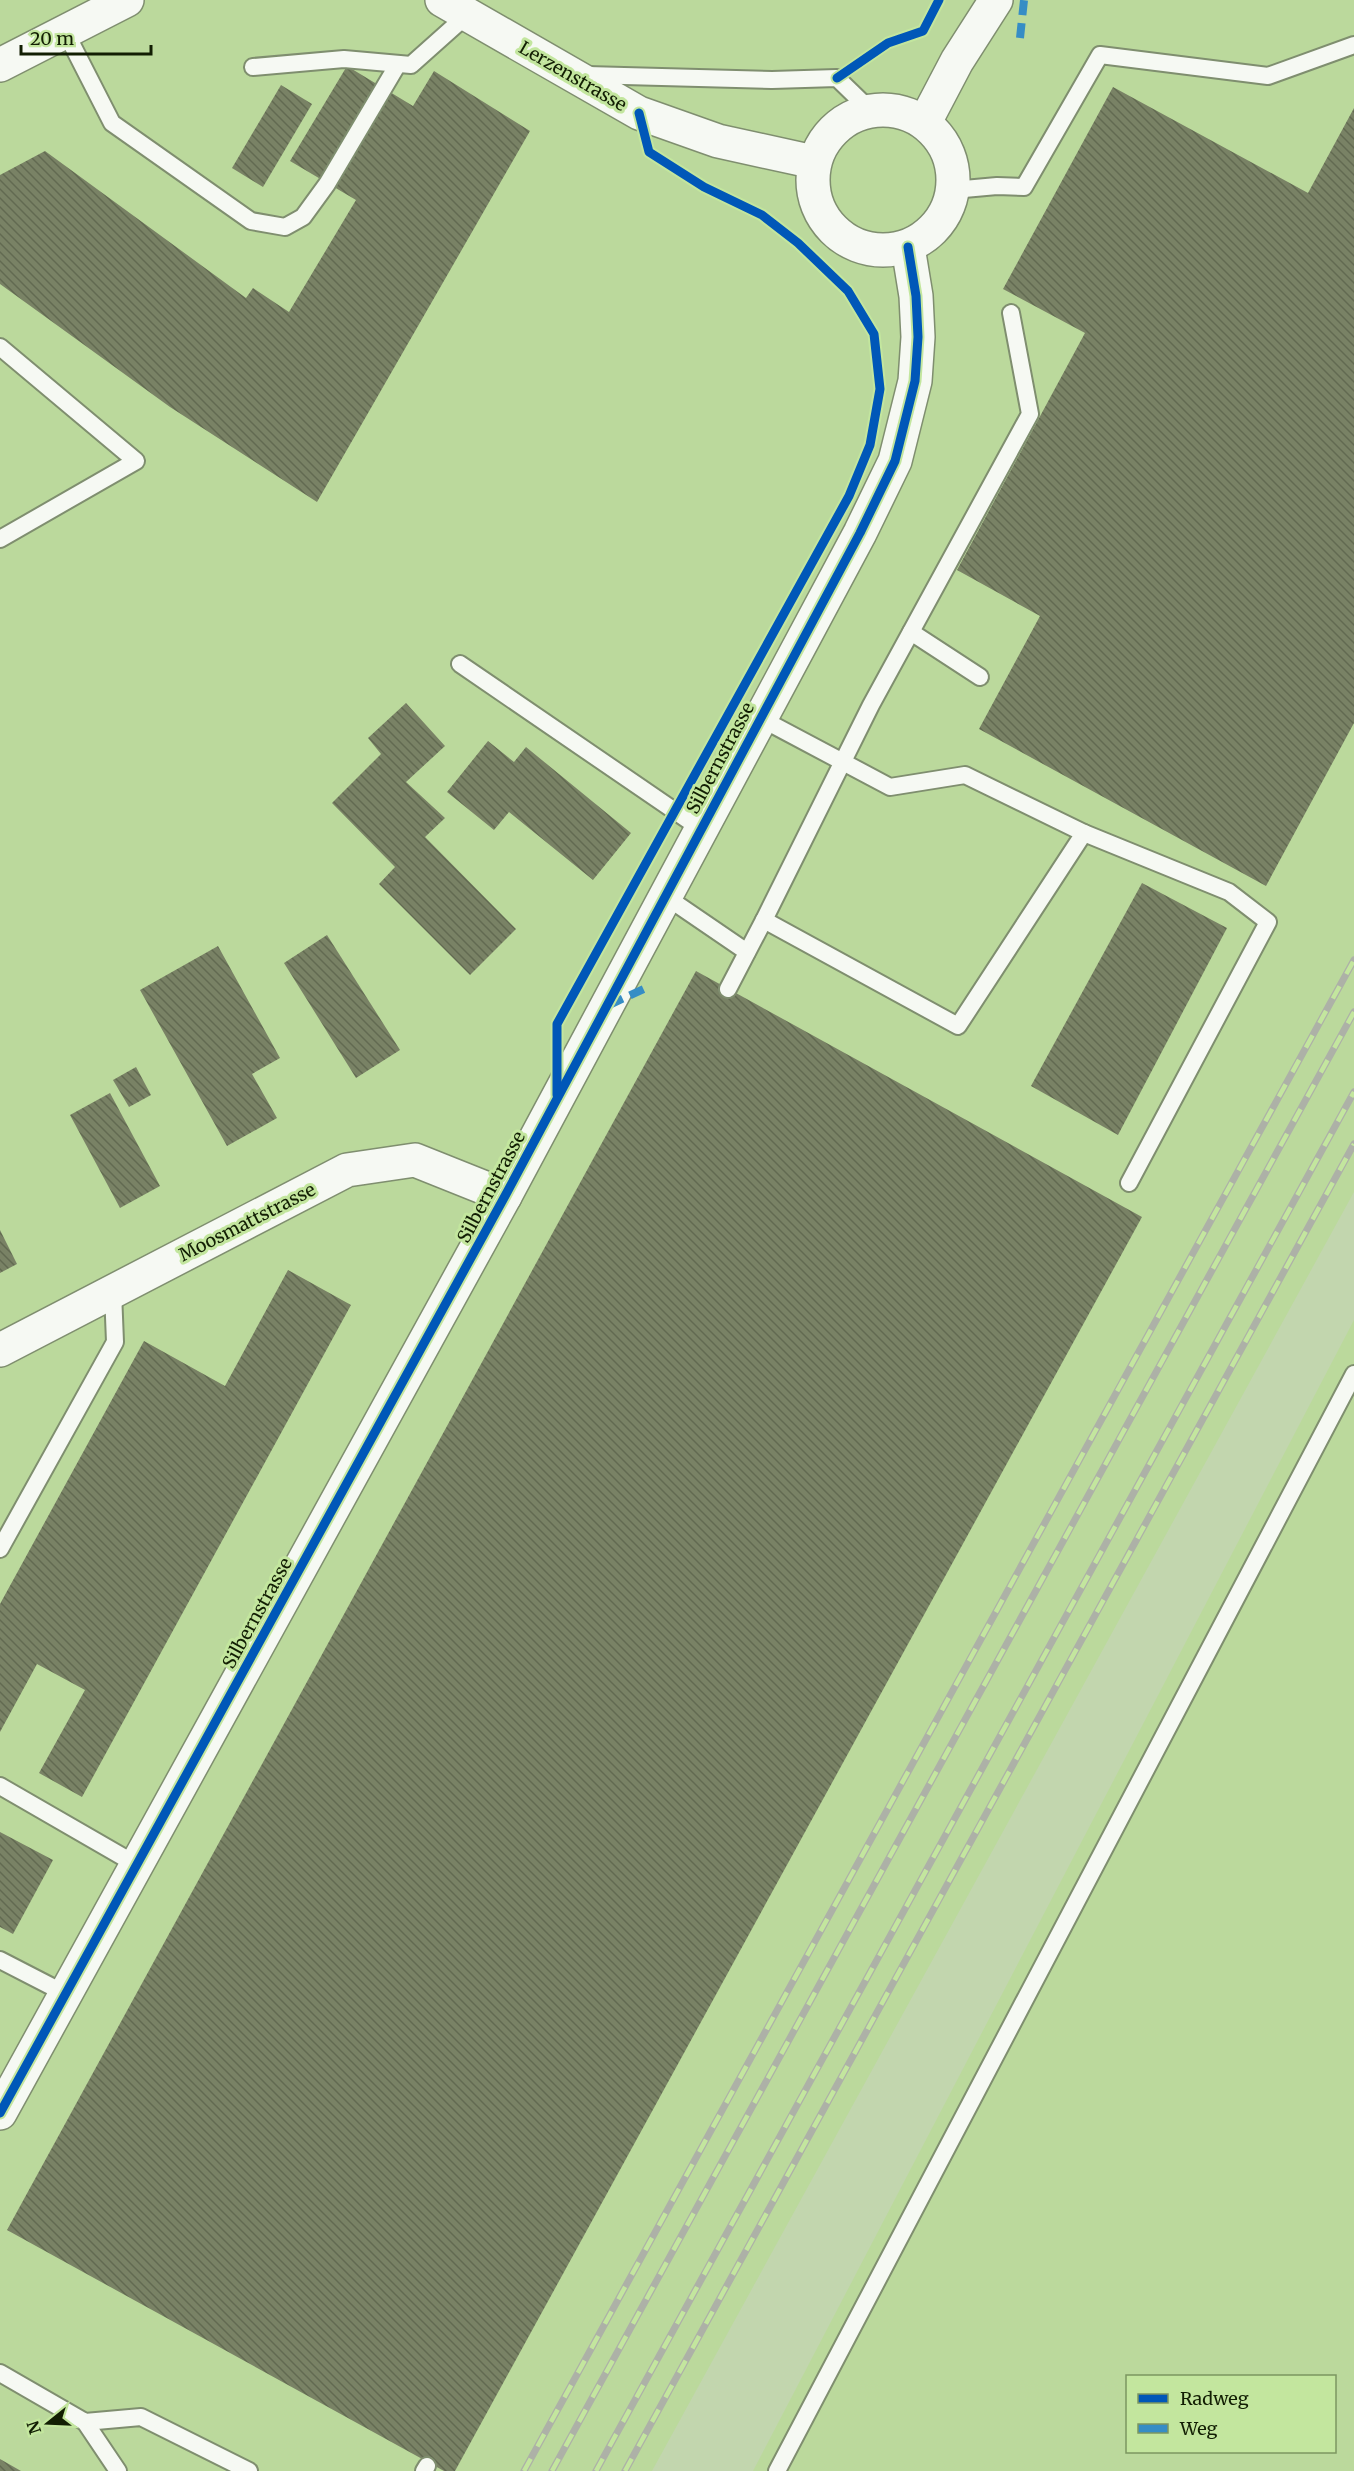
<svg xmlns="http://www.w3.org/2000/svg" width="1354" height="2471" viewBox="0 0 1354 2471" font-family="Merriweather,serif">
  <style>
    .built { fill: #bbd99c; fill-rule: evenodd }
    .building { fill: url(#building-back-hatch) }
    .lines { fill: none; stroke-linecap: round; stroke-linejoin: round }
    .service-casing { stroke: #7f8e6f; stroke-width: 20 }
    .minor-casing { stroke: #7f8e6f; stroke-width: 36 }
    .tertiary-casing { stroke: #7f8e6f; stroke-width: 36 }
    .path { stroke: #c4cabd; stroke-width: 4; stroke-dasharray: 4.5 4.5; stroke-linecap: butt }
    .service { stroke: #f6f9f3; stroke-width: 16 }
    .minor { stroke: #f6f9f3; stroke-width: 33 }
    .tertiary { stroke: #f6f9f3; stroke-width: 33 }
    .rail-casing { stroke: #adb1a7; stroke-width: 7 }
    .rail { stroke: #c3e69e; stroke-width: 4.5; stroke-dasharray: 14; stroke-linecap: butt }
    .quiet { stroke: #368dc5; stroke-width: 8; stroke-dasharray: 15 8; stroke-linecap: butt }
    .cycleway-casing { stroke: #c3e69e; stroke-width: 13 }
    .cycleway { stroke: #0057b8; stroke-width: 9 }
    .labels { text-anchor: middle; dominant-baseline: central; stroke-width: 6; stroke-linejoin: round; paint-order: stroke }
    .street-label { font-size: 18px; fill: #121e03; stroke: #c3e69e }
  </style>
  <defs>
    <pattern id="building-back-hatch" width="6" height="6" patternUnits="userSpaceOnUse" patternTransform="scale(1.5)"><rect width="6" height="6" fill="#798265"/><path d="M-1 5l2 2M0 0l6 6M5-1l2 2" fill="none" stroke="#626a51"/></pattern>
  </defs>
  <rect width="100%" height="100%" fill="#c2d6ae"/>
  <!-- built -->
  <g class="built">
    <polygon points="0,0 1354,0 1354,1192 652,2471 0,2471"/>
    <path d="M1354,1320V2471H753ZM1128,2376H1334V2452H1128Z"/>
  </g>
  <!-- building -->
  <g class="building">
    <polygon points="347,66 413,106 434,71 530,131 317,502 170,407 0,284 0,175 45,151 246,298 253,288 289,312 356,200 290,161"/>
    <polygon points="281,85 312,104 263,187 232,168"/>
    <polygon points="1113,87 1308,193 1354,108 1354,723 1266,886 979,729 1040,616 957,570 1085,333 1003,289"/>
    <polygon points="406,703 445,746 406,782 445,818 425,837 516,929 470,975 379,884 395,867 332,803 381,754 368,738"/>
    <polygon points="488,741 514,762 526,747 631,833 593,880 509,812 494,830 447,792"/>
    <polygon points="1142,883 1227,928 1118,1135 1031,1086"/>
    <polygon points="327,935 400,1050 356,1078 284,963"/>
    <polygon points="218,946 280,1058 252,1074 277,1118 227,1146 140,990"/>
    <polygon points="696,971 1142,1217 455,2471 444,2471 7,2230"/>
    <polygon points="136,1067 151,1095 129,1107 113,1080"/>
    <polygon points="110,1093 160,1186 120,1208 70,1115"/>
    <polygon points="0,1230 17,1264 0,1273"/>
    <polygon points="288,1270 351,1305 82,1797 39,1773 85,1690 37,1664 0,1732 0,1604 144,1341 225,1386"/>
    <polygon points="0,1832 53,1860 13,1934 0,1927"/>
    <polygon points="0,2459 21,2471 0,2471"/>
  </g>
  <g class="lines">
    <defs>
      <g id="service">
        <polyline points="65,31 112,123 251,221 285,227 303,217 327,184 398,64"/>
        <polyline points="253,67 344,59 411,65 467,15"/>
        <polyline points="587,75 772,80 837,78 870,110"/>
        <polyline points="953,190 997,186 1024,187 1100,55 1268,76 1354,45"/>
        <polyline points="0,347 136,461 0,539"/>
        <polyline points="911,632 980,677"/>
        <polyline points="460,664 701,829"/>
        <polyline points="1084,833 1229,892 1268,922 1129,1183"/>
        <polyline points="665,896 747,952"/>
        <polyline points="764,920 871,705 1030,414 1011,313"/>
        <polyline points="728,989 764,920 958,1026 1084,833 965,775 890,787 760,718"/>
        <polyline points="0,1549 115,1342 113,1292"/>
        <polyline points="0,1786 137,1865"/>
        <polyline points="0,1960 66,1994"/>
        <polyline points="0,2373 85,2422 141,2417 249,2471"/>
        <polyline points="85,2422 118,2471"/>
        <polyline points="424,2471 427,2466"/>
        <polyline points="777,2471 1354,1374"/>
      </g>
      <g id="minor">
        <polyline points="442,0 639,113 718,141 814,162"/>
        <polyline points="0,65 127,0"/>
        <polyline points="0,1350 347,1170 415,1160 505,1196"/>
      </g>
      <g id="tertiary">
        <circle cx="883" cy="180" r="70"/>
        <polyline points="925,122 957,61 996,0"/>
        <polyline points="0,2113 505,1196 860,533 895,461 915,381 918,337 916,296 908,247"/>
      </g>
    </defs>
    <!-- service casing -->
    <use href="#service" class="service-casing"/>
    <!-- minor casing -->
    <use href="#minor" class="minor-casing"/>
    <!-- tertiary casing -->
    <use href="#tertiary" class="tertiary-casing"/>
    <!-- path -->
    <path class="path" d="M679,171C706,188 737,199 763,216C803,243 870,301 875,349"/>
    <!-- service -->
    <use href="#service" class="service"/>
    <!-- minor -->
    <use href="#minor" class="minor"/>
    <!-- tertiary -->
    <use href="#tertiary" class="tertiary"/>
    <defs>
      <g id="rail">
        <polyline points="524,2471 1354,960"/>
        <polyline points="552,2471 1354,1012"/>
        <polyline points="596,2471 1354,1092"/>
        <polyline points="625,2471 1354,1144"/>
      </g>
    </defs>
    <!-- rail casing -->
    <use href="#rail" class="rail-casing"/>
    <!-- rail -->
    <use href="#rail" class="rail"/>
    <!-- quiet -->
    <g class="quiet">
      <polyline points="1020,38 1024,0"/>
      <polyline points="609,1005 650,986"/>
    </g>
    <defs>
      <g id="cycleway">
        <polyline points="837,78 888,43 923,31 939,0"/>
        <polyline points="557,1095 557,1024 849,496 870,445 880,389 874,334 848,291 798,243 762,215 704,187 649,152 639,113"/>
        <polyline points="0,2113 505,1196 860,533 895,461 915,381 918,337 916,296 908,247"/>
      </g>
    </defs>
    <!-- cycleway casing -->
    <use href="#cycleway" class="cycleway-casing"/>
    <!-- cycleway -->
    <use href="#cycleway" class="cycleway"/>
  </g>
  <g class="labels">
    <!-- street labels -->
    <g class="street-label">
      <text transform="translate(573 76) rotate(30)">Lerzenstrasse</text>
      <text transform="translate(720 758) rotate(-62)">Silbernstrasse</text>
      <text transform="translate(491 1187) rotate(-62)">Silbernstrasse</text>
      <text transform="translate(247 1222) rotate(-27)">Moosmattstrasse</text>
      <text transform="translate(257 1613) rotate(-61)">Silbernstrasse</text>
    </g>
  </g>
  <!-- legend -->
  <rect x="1126" y="2375" width="210" height="78" fill="#c3e69e" stroke="#7c9660" stroke-width="1.5"/>
  <rect x="1138" y="2394" width="30" height="9" fill="#0057b8" stroke="#7c9660" stroke-width="1.5"/>
  <text x="1180" y="2405" font-size="18" fill="#121e03">Radweg</text>
  <rect x="1138" y="2424" width="30" height="9" fill="#368dc5" stroke="#7c9660" stroke-width="1.5"/>
  <text x="1180" y="2435" font-size="18" fill="#121e03">Weg</text>
  <!-- north arrow -->
  <g transform="translate(48 2423) rotate(252)" stroke="#c3e69e" stroke-width="4.5" paint-order="stroke">
  <path d="M0-4.5L10 22L0 15L-10 22Z" fill="#121e03"/>
  <text y="-9" font-size="16" font-weight="bold" text-anchor="middle" fill="#121e03">N</text>
  </g>
  <!-- scale -->
  <path d="M21 45v9h130v-9" fill="none" stroke="#121e03" stroke-width="3"/>
  <text x="30" y="45" font-size="18" fill="#121e03" stroke="#c3e69e" stroke-width="4.5" paint-order="stroke">20 m</text>
</svg>
